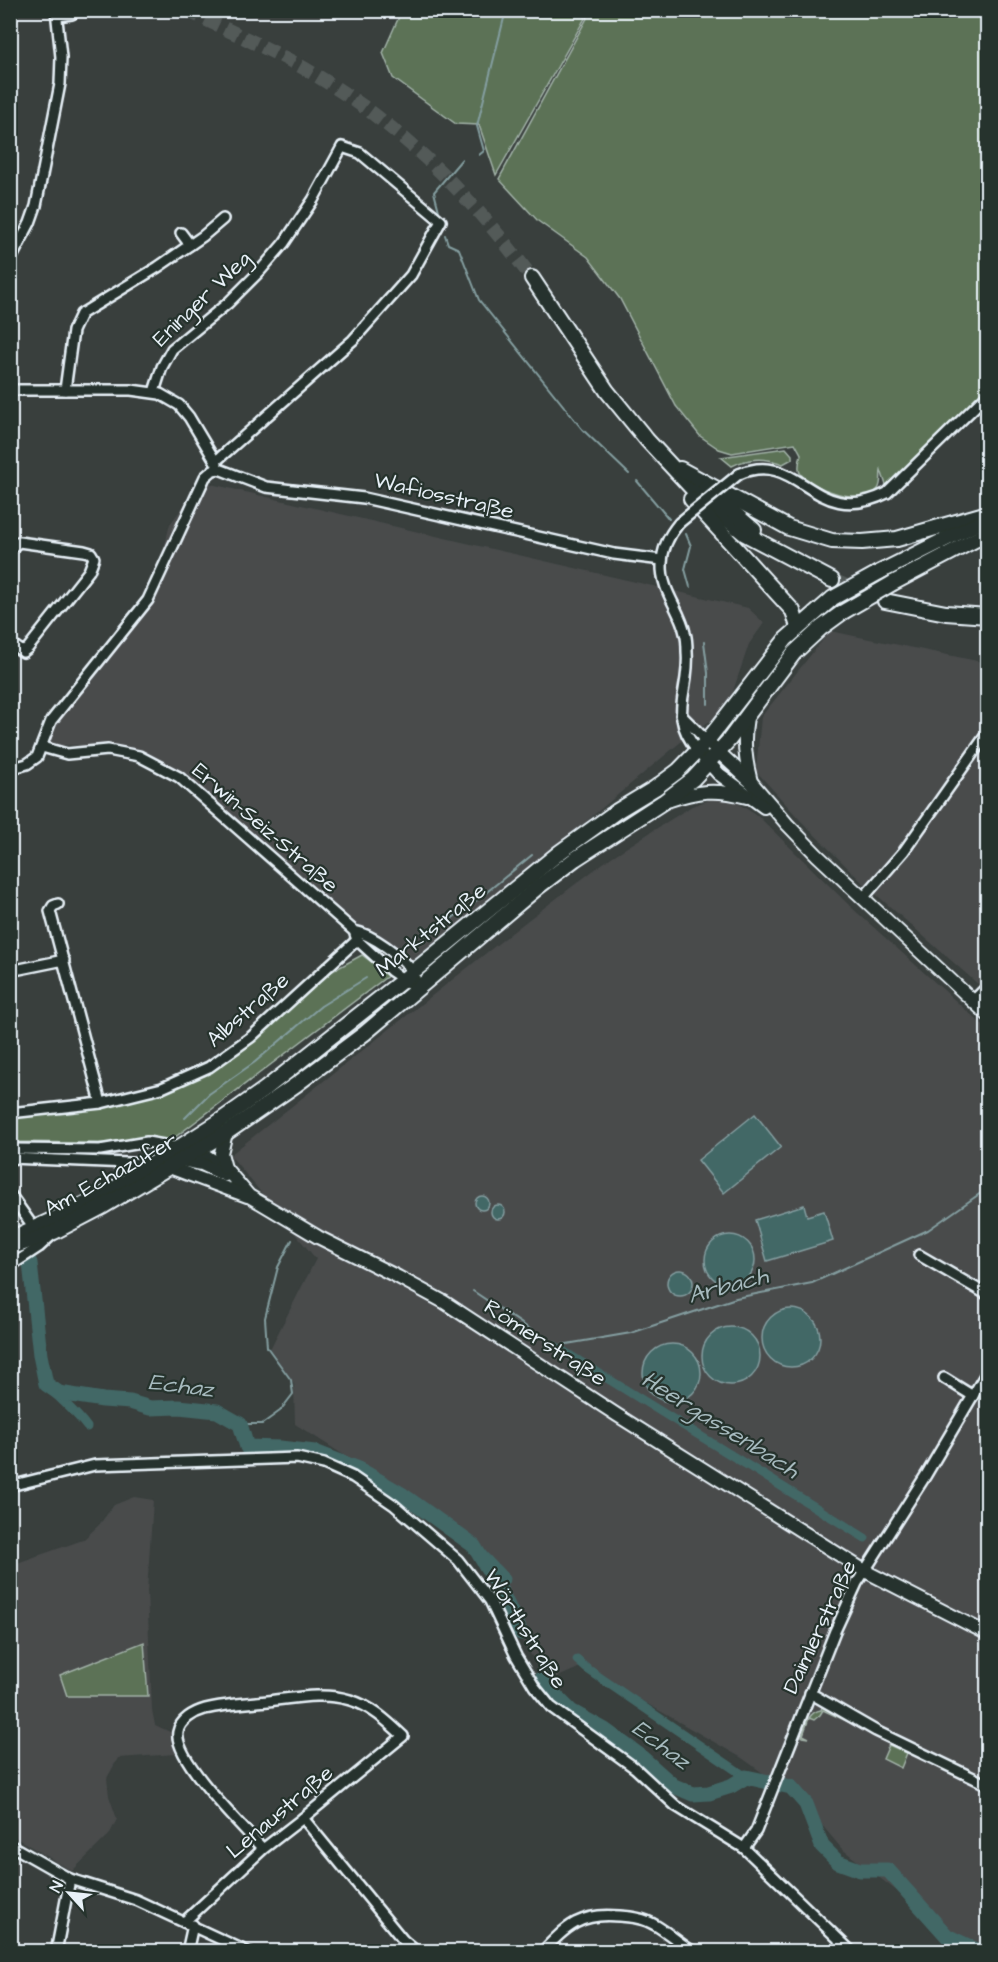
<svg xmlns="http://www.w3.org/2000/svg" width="998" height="1962" viewBox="0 0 998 1962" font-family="'Architects Daughter',sans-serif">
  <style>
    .built { fill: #494b4c }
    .green { fill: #5b7257; stroke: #a2b2a8; stroke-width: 1.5 }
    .water { fill: #426766; stroke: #849ea0; stroke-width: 1.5 }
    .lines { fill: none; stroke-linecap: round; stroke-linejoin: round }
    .stream { stroke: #849ea0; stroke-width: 2 }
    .canal { stroke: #426766; stroke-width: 9 }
    .river { stroke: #426766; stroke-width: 15 }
    .primary-tunnel { stroke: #535a59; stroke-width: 14; stroke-dasharray: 14 7; stroke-linecap: butt }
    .street-casing { stroke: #e8f1f8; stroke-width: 14 }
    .secondary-casing { stroke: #e8f1f8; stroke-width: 16 }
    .primary-casing { stroke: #e8f1f8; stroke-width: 18 }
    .street { stroke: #26332d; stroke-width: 9 }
    .secondary { stroke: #26332d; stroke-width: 12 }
    .primary { stroke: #26332d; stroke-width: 14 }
    .street-bridge-casing { stroke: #e8f1f8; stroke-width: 14; stroke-linecap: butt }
    .primary-bridge-casing { stroke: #e8f1f8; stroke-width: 18; stroke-linecap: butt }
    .street-bridge { stroke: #26332d; stroke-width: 9 }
    .primary-bridge { stroke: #26332d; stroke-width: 14 }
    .labels { text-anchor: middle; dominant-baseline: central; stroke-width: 4.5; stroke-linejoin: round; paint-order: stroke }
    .street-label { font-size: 22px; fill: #e8f1f8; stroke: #26332d }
    .water-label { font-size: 24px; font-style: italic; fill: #a6babe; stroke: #26332d }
  </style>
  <rect width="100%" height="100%" fill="#393f3d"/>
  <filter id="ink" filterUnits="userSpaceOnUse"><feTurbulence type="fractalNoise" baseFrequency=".0167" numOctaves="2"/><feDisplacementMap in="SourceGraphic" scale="12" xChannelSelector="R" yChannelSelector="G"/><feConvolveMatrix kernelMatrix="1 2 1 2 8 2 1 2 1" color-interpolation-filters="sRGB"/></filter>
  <g filter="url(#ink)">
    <!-- built -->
    <g class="built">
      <polygon points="202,482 748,608 764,623 749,644 731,697 714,719 695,730 558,845 404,967 180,775 109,748 70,745 42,747 44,735 154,590 170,524"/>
      <polygon points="830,631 987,663 987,992 862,882 801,821 756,771 761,717"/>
      <polygon points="709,800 723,800 737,803 758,816 852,908 987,1029 987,1950 958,1938 842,1849 801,1800 742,1758 632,1695 585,1665 551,1680 524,1646 506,1586 440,1516 295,1424 294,1383 270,1349 316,1259 230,1155 528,920 610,858 692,806"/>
      <polygon points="134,1497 153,1500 147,1591 152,1710 155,1725 172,1733 171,1742 176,1754 118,1758 107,1778 109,1796 117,1819 109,1835 72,1871 11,1835 10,1569 20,1562 83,1540 99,1525 114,1505"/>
    </g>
    <!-- green -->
    <g class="green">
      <polygon points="402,10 589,11 496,175 479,125 456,124 393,78 383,53"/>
      <path d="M591,11H987V392L888,491L881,470C880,475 882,484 878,489C865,507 810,489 800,473C797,467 800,460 801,454L795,443L732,453L719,449L700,436L676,406L620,299L588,257L538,221L499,179Z"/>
      <path d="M786,448L792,455V459L783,464C765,457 749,457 732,466L721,457Z"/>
      <polygon points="362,955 389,975 166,1144 11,1142 11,1117 102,1107 211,1069 305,986"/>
      <polygon points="144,1642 148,1696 67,1696 60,1675"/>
      <path d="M822,1707L853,1724L823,1710L820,1715L814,1720L809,1718L803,1735L809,1738L803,1737L802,1736C806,1725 808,1712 821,1710Z"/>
      <polygon points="889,1745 907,1753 901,1768 883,1759"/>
    </g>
    <!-- water -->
    <g class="water">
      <polygon points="755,1114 781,1147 724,1193 698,1160"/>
      <circle cx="482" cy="1203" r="7"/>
      <polygon points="804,1205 807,1216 824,1211 833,1241 767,1261 755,1220"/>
      <circle cx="498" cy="1212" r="7"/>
      <circle cx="730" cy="1260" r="25"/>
      <circle cx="680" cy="1283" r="13"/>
      <circle cx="791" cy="1338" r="29"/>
      <circle cx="731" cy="1356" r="29"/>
      <circle cx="672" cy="1373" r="29"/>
    </g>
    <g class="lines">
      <!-- stream -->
      <g class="stream">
        <polyline points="479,155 484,151 477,126 506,10"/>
        <polyline points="439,211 434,192 462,159"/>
        <polyline points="445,235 448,244 459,249 479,300 582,429 629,474"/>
        <polyline points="637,481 669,519"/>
        <polyline points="686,534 691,546 685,569 690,587"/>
        <polyline points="704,642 708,673 708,704"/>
        <polyline points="413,947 477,900 532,855"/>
        <polyline points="185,1118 209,1094 255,1062 321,1006 366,978"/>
        <polyline points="10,1212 14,1216"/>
        <polyline points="473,1291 555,1346 631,1333 736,1298 812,1283 928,1230 988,1188"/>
        <polyline points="240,1424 262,1424 280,1411 293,1394 291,1380 267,1347 265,1318 278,1267 292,1240"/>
      </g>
      <!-- canal -->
      <g class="canal">
        <polyline points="555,1346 865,1538"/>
        <path d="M46,1384C59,1399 75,1410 87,1427"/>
        <polyline points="474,1546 506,1579"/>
        <polyline points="577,1660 586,1668 746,1777"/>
      </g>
      <!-- river -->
      <g class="river">
        <polyline points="10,1230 30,1263 40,1355 46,1384 59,1393 103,1400 130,1402 150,1408 179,1407 217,1411 240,1424 247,1447 280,1448 315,1452 359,1469 403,1495 474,1546 502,1593 521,1633"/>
        <polyline points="542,1678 555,1695 571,1711 605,1730 638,1754 674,1786 693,1794 709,1793 731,1786 746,1777 791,1787 806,1804 822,1846 838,1862 860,1870 888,1870 947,1936 981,1952"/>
      </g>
      <!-- primary-tunnel -->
      <g class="primary-tunnel">
        <path d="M187,10C236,35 288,56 333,86C412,136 477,204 532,278"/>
        <polyline points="832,580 880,599"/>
      </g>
      <defs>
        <g id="street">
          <polyline points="57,16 72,14"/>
          <polyline points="181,233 190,245"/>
          <polyline points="10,261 30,223 36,206 60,84 61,57 56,10"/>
          <polyline points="10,390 131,390 160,394 179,405 189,417 217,464"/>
          <polyline points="65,390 73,331 81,314 158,267 203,236 223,219"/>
          <polyline points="154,392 162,367 172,349 228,303 260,271 284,243 313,200 342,147 360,153 441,221 411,275 353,340 216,461"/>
          <polyline points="219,469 266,487 364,498 614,554 662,560"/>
          <path d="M739,474C801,448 813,530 887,493L988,394"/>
          <path d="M679,523C669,535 662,548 662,564C661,591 680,609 685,633C687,639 687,645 687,651C691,693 666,713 698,751"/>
          <polyline points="10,549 19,542 84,551 91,553 94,558 89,571 28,648 23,652 10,643"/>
          <polyline points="681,715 707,741"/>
          <path d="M42,747L67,754L108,750L139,756L179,777L354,931C371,934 402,956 412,971C416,976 416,983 418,989"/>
          <polyline points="10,769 27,764 37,757 51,721 148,600 205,477 213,470 219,469"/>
          <polyline points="863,898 904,851 988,732"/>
          <polyline points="58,904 53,906 50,911 101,1103"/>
          <polyline points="355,934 357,940 391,971 418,989"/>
          <polyline points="10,971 64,960"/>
          <polyline points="973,1001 988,986"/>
          <polyline points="10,1113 101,1103 162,1088 209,1067 251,1037 357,940"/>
          <polyline points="10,1149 100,1150 147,1142 180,1148"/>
          <polyline points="10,1158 152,1164"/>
          <polyline points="10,1194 34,1228"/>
          <polyline points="919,1255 988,1295"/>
          <polyline points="10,1266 39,1247 52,1235"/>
          <polyline points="944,1378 973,1396"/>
          <polyline points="10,1486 95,1465 297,1458 324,1464 353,1477 394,1505 458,1560 490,1601 516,1656 534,1686 551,1707 635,1768 676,1806 744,1848 852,1952"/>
          <polyline points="810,1693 876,1731 988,1785"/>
          <polyline points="303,1818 403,1940 417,1952"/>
          <polyline points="10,1845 70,1879 136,1900 248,1952"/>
          <polyline points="744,1848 756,1831 835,1631 857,1583 926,1475 988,1370"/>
          <path d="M184,1922L263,1849L303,1818L403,1736C387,1721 371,1706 350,1700C324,1692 295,1698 268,1701C247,1703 225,1704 205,1709C194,1712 180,1720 178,1732C173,1759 244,1828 263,1849"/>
          <polyline points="56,1952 70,1879"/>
          <polyline points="187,1952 193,1925"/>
          <path d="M542,1952C567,1926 581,1912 619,1916C631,1917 644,1918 655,1925C669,1933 680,1944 694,1952"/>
        </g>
        <g id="secondary">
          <path d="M747,717C743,740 745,759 751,782"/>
          <polyline points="712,746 752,783 787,824 817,855 988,1015"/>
          <polyline points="698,751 719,774 764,807"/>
          <path d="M667,801C697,791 715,788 747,797"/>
          <polyline points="197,1150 225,1168 249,1196 318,1237 398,1277 444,1302 617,1415 865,1571 988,1634"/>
          <polyline points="176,1159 202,1164 225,1175"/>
          <polyline points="169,1167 247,1196"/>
          <polyline points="225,1168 221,1153 226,1133"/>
        </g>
        <g id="primary">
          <polyline points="532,278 607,391 647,440 700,497 745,534 832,580"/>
          <polyline points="680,469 789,528 832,541 862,542 897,539 988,513"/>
          <polyline points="705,488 754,530"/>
          <polyline points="691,499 793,611 798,627"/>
          <polyline points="878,573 978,523"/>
          <polyline points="893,583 988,533"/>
          <polyline points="885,601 946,613 988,616"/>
          <polyline points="10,1239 61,1216 109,1192 217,1123 265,1089 403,980 560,852 617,811 655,788 678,771 707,741 786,639 833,598"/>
          <polyline points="10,1248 54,1232 102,1207 226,1133 297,1084 365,1033 538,887 575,859 663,802 693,779 729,740 794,653 821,628 843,612"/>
        </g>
      </defs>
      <!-- street casing -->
      <use href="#street" class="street-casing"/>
      <!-- secondary casing -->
      <use href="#secondary" class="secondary-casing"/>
      <!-- primary casing -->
      <use href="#primary" class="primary-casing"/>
      <!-- street -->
      <use href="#street" class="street"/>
      <!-- secondary -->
      <use href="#secondary" class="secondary"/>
      <!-- primary -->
      <use href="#primary" class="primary"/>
      <defs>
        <polyline id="street-bridge" points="679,523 739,474"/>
        <g id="primary-bridge">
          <polyline points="833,598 878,573"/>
          <polyline points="843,612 893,583"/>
        </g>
      </defs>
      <!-- street-bridge casing -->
      <use href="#street-bridge" class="street-bridge-casing"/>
      <!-- primary-bridge casing -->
      <use href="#primary-bridge" class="primary-bridge-casing"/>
      <!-- street-bridge -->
      <use href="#street-bridge" class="street-bridge"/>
      <!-- primary-bridge -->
      <use href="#primary-bridge" class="primary-bridge"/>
    </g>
  </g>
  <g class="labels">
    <!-- street labels -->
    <g class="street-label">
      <text transform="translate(202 299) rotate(-44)">Eninger Weg</text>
      <text transform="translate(444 496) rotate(13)">Wafiosstraße</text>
      <text transform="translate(265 828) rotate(41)">Erwin-Seiz-Straße</text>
      <text transform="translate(431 930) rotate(-39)">Marktstraße</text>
      <text transform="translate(248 1010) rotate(-41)">Albstraße</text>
      <text transform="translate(111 1175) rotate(-29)">Am Echazufer</text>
      <text transform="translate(545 1343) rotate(33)">Römerstraße</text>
      <text transform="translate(820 1627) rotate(-65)">Daimlerstraße</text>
      <text transform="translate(525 1629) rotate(58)">Wörthstraße</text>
      <text transform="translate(280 1812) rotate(-40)">Lenaustraße</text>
    </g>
    <!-- water labels -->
    <g class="water-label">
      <text transform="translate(728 1286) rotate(-15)">Arbach</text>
      <text transform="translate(181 1386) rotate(7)">Echaz</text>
      <text transform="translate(720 1425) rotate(32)">Heergassenbach</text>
      <text transform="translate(661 1745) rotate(37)">Echaz</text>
    </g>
  </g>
  <!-- margin -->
  <rect width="998" height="1962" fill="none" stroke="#26332d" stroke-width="36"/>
  <rect x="18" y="18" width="962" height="1926" fill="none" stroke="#e8f1f8" stroke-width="2" filter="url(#ink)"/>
  <!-- north arrow -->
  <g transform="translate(69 1893) rotate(297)" stroke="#26332d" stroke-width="4.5" paint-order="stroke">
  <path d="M0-4.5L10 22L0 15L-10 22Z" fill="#e8f1f8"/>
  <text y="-9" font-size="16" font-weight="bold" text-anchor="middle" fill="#e8f1f8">N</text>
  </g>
</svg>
